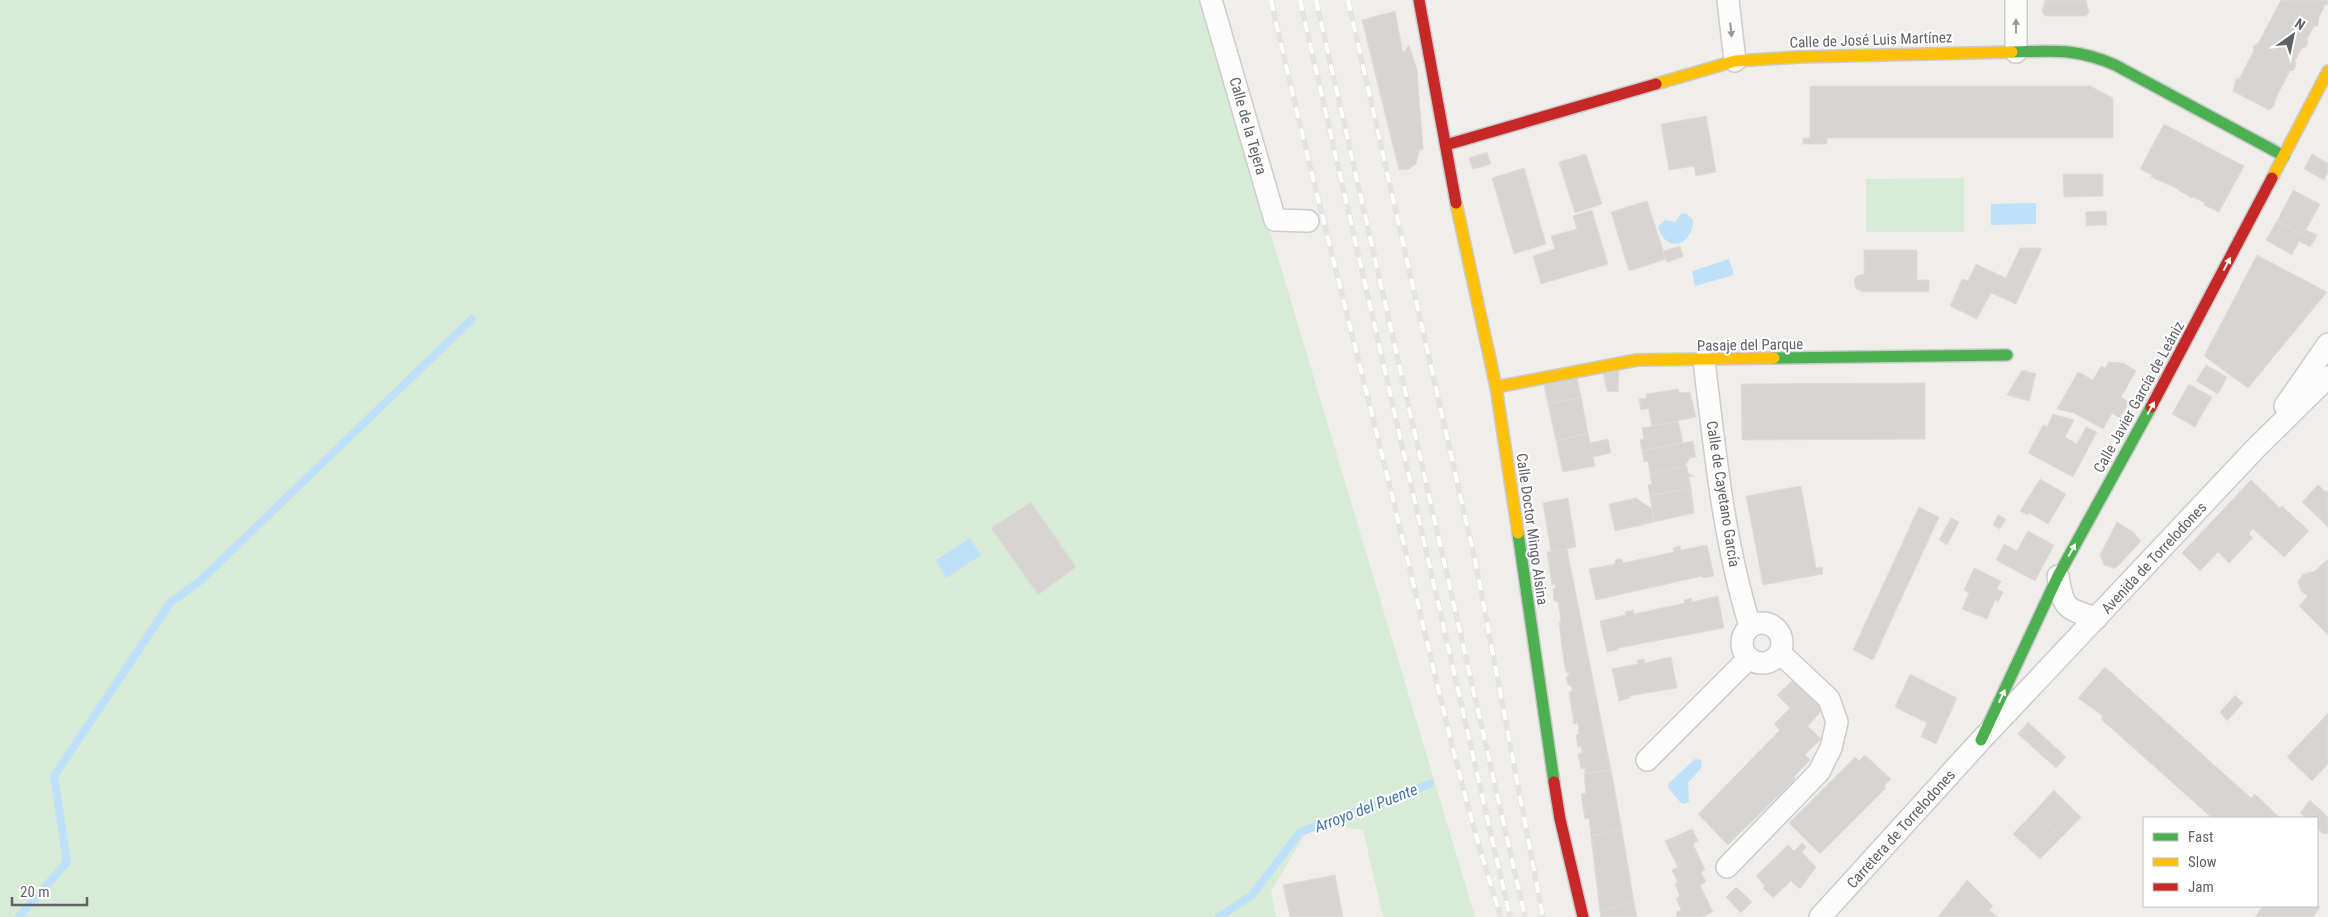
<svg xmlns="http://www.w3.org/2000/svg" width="2328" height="917" viewBox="0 0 2328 917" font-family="'Roboto Condensed',sans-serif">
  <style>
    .green { fill: #d8ebd6 }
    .water { fill: #bfe0f9 }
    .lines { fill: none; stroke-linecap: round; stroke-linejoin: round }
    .stream { stroke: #bfe0f9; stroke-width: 8 }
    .building { fill: #d6d5d3; stroke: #deddd9 }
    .street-casing { stroke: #cbcccc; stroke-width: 24 }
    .fast-casing { stroke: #cacacb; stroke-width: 14 }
    .slow-casing { stroke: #cacacb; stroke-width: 14 }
    .jam-casing { stroke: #cacacb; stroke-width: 14 }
    .street { stroke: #fdfcfc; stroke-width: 21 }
    .fast { stroke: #4caf50; stroke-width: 11 }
    .slow { stroke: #ffc107; stroke-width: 11 }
    .jam { stroke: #c62828; stroke-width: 11 }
    .rail-casing { stroke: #e4e4e4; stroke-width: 5.5 }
    .rail { stroke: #fff; stroke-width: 4; stroke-dasharray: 11; stroke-linecap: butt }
    .oneway { fill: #96999c }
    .oneway2 { fill: #f6fbf6 }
    .labels { text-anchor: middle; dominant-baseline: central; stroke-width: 4; stroke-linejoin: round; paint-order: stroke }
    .street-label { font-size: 15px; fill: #5f6368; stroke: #fff }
    .water-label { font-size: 16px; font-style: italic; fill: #4174aa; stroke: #fff }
  </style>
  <rect width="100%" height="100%" fill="#efeeea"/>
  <!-- green -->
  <g class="green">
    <polygon points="0,0 1201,0 1475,917 1383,917 1363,830 1312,823 1271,891 1276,917 0,917"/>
    <polygon points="1964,178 1964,232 1866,232 1866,179"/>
  </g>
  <!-- water -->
  <g class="water">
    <polygon points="2036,203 2036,224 1991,225 1991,204"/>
    <path d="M1686,213L1693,220C1693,246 1666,254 1658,227L1665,220L1675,222L1681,214Z"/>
    <polygon points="1729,259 1734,275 1695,286 1692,271"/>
    <polygon points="970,538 981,555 946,578 936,560"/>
    <polygon points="1695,759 1701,760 1702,767 1688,783 1689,802 1682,804 1669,789 1668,784"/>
  </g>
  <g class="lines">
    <!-- stream -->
    <g class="stream">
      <polyline points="19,917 67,862 54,776 170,603 200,581 472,319"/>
      <polyline points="1219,917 1252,895 1300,832 1430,784"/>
    </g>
  </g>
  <!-- building -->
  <g class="building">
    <polygon points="2045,0 2086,0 2089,12 2086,16 2045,16 2042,11"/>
    <polygon points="2281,0 2328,0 2328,4 2325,5 2319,17 2318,26 2314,26 2307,39 2308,42 2306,47 2302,48 2295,61 2296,65 2294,70 2290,71 2276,98 2274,106 2269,110 2233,91 2236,79 2239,79 2254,50 2253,47 2259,42"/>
    <polygon points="1395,11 1403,53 1409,45 1417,69 1423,150 1420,149 1416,164 1409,169 1399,170 1362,20"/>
    <polygon points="1810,86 2090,86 2113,98 2113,138 1827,138 1827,144 1803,144 1803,138 1810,138"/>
    <polygon points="1706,116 1716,172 1696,176 1694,166 1669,170 1661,124"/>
    <polygon points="2164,124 2244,166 2219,212 2204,205 2205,203 2193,197 2192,198 2178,190 2178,189 2151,177 2152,175 2140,169"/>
    <polygon points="1487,152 1490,164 1473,169 1469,158"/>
    <polygon points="1487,153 1491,164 1473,169 1469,158"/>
    <polygon points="1586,154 1602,204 1575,213 1559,162"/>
    <polygon points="2312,154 2328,163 2328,172 2324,180 2304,169"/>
    <polygon points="1524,168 1546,244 1514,254 1492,178"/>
    <polygon points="2063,174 2103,174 2103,196 2064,197"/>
    <polygon points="2293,190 2320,204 2306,230 2317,235 2314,241 2277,221"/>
    <polygon points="1647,201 1666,259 1629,271 1611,212"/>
    <polygon points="1592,210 1608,264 1541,284 1533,256 1555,249 1551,236 1577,229 1573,216"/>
    <polygon points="2106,211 2107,225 2086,226 2086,212"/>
    <polygon points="2277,221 2314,241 2310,247 2299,241 2292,255 2266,240"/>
    <polygon points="1680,246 1683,257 1667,262 1663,251"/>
    <polygon points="2020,248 2042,248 2016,304 1991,293 1977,319 1950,306 1962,279 1968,281 1976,264 2006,278"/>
    <polygon points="1864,250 1917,250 1917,280 1929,280 1929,292 1863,292 1856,289 1854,280 1857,276 1864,274"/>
    <polygon points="2257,255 2327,292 2248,388 2204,356"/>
    <polygon points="2109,362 2123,363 2136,371 2121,397 2129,402 2120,418 2112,413 2103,429 2074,413 2057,409 2078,372 2093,380 2101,366 2105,368"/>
    <polygon points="2206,365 2227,377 2218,394 2196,381"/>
    <polygon points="2022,370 2036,374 2029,401 2007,395"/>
    <polygon points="1619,371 1618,392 1607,391 1603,373"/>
    <polygon points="1577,378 1581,397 1548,404 1544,385"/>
    <polygon points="1925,383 1925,439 1742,440 1741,384"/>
    <polygon points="2189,384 2212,397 2195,427 2172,414"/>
    <polygon points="1678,389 1679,393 1690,392 1696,417 1652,426 1648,408 1641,410 1639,399 1646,398 1646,394"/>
    <polygon points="1581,397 1588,433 1556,441 1548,404"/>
    <polygon points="2053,414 2074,420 2065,437 2077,444 2086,427 2097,432 2073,477 2028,453 2043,425 2047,427"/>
    <polygon points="1678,421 1683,443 1642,451 1640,440 1644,439 1642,428"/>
    <polygon points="1588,433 1590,443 1608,439 1611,453 1593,457 1595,466 1563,472 1556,441"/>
    <polygon points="1693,441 1696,457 1690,458 1684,467 1650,474 1648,461 1644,462 1642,451"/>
    <polygon points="1687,466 1688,473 1694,476 1689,477 1691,488 1650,496 1648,485 1652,485 1650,474"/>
    <polygon points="2040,479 2066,494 2048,524 2029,513 2028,515 2020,511"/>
    <polygon points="2251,480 2280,508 2282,506 2309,531 2284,557 2253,529 2249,534 2253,538 2229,563 2218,552 2200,571 2182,553"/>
    <polygon points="2318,485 2326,492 2328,490 2328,527 2302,502"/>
    <polygon points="1801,486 1816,568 1822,567 1823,574 1763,585 1746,496"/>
    <polygon points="1691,488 1694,513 1654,522 1650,496"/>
    <polygon points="1568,498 1576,547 1551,552 1543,503"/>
    <polygon points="1636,498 1652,509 1654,522 1615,531 1609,504"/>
    <polygon points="1031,502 1076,567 1038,595 991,528"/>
    <polygon points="1919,507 1939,517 1873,660 1853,650"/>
    <polygon points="1998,515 2006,519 2000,529 1993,525"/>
    <polygon points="1951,518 1959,522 1947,545 1939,540"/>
    <polygon points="2117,522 2132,531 2141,541 2117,567 2113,568 2104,565 2100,555"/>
    <polygon points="2028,531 2054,545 2035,581 1996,560 2004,544 2017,551"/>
    <polygon points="1707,545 1714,576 1703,578 1702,576 1596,600 1589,569 1615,564 1615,560 1618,559 1622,559 1623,563 1674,552 1673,548 1680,546 1681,550"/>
    <polygon points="1567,549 1611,770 1585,774 1585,768 1581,769 1578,754 1582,753 1581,746 1578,747 1576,735 1579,734 1578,723 1574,724 1569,692 1572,691 1572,687 1568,685 1566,678 1570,673 1567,673 1565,669 1559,623 1561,620 1558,602 1554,601 1553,589 1556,587 1555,584 1552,585 1547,552"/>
    <polygon points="2328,559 2328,635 2299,606 2308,596 2301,591 2298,582 2303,574 2315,571"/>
    <polygon points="1974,568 2001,581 1997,589 2003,592 1998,602 1995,600 1987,619 1962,609 1969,593 1964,590"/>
    <polygon points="1718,596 1724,628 1618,648 1618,650 1607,652 1600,621 1626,615 1625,612 1633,610 1634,614 1685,603 1684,600 1691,598 1692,602"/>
    <polygon points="1671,657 1677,688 1629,696 1630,698 1619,701 1612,669 1638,664 1637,660 1644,659 1645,663"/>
    <polygon points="2105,667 2251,798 2255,794 2279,817 2212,818 2101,719 2103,716 2078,698"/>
    <polygon points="1910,674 1957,698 1936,744 1921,737 1927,723 1895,707"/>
    <polygon points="1794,679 1824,708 1808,726 1821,739 1805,755 1810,760 1794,777 1795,779 1728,845 1698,814 1780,730 1774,724 1790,708 1777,695"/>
    <polygon points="2235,695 2243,703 2227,721 2220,712"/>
    <polygon points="2328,713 2328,764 2312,781 2287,757"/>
    <polygon points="2028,722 2066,757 2056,768 2018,734"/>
    <polygon points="1865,755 1891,779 1884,786 1886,788 1820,854 1789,823 1855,757 1859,761"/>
    <polygon points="1611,770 1622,830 1591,836 1589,818 1585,819 1581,794 1586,793 1584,774"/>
    <polygon points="2054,790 2081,817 2061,838 2034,812"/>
    <polygon points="2310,800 2328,817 2328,834 2322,833 2317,829 2317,818 2306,818 2300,813"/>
    <polygon points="2034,812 2061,838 2040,859 2013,834"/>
    <polygon points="1692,829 1698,841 1693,844 1705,870 1701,872 1706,882 1700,885 1713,912 1702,917 1678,917 1676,912 1681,910 1676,898 1680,896 1675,884 1678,882 1672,870 1678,867 1665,841"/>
    <polygon points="1622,830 1634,902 1600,912 1591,836"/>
    <polygon points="1802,843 1807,847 1802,852 1816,867 1800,889 1791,881 1773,898 1763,888 1765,886 1756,876 1788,845 1794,851"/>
    <polygon points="1335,875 1343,917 1290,917 1283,885"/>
    <polygon points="1967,880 1993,906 1989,910 1998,917 1938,917"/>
    <polygon points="1736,887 1752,902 1741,913 1726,897"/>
    <polygon points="1634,902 1637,917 1601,917 1600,912"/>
    <polygon points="2317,904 2320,907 2313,917 2255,917 2263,906"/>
  </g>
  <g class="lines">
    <defs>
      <g id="street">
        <polyline points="1211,0 1275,220 1308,221"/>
        <polyline points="1728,0 1735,61"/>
        <polyline points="2016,0 2016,52"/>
        <path d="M1704,361C1715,450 1723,539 1750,626"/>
        <polyline points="2285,406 2328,344"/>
        <path d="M2058,576C2063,608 2065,609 2097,618"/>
        <circle cx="1762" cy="643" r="20"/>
        <polyline points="1647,760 1748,659"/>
        <polyline points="1727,867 1819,772 1831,748 1837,722 1829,699 1780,653"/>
        <polyline points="1820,917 1981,740 2255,449 2328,377"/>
      </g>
      <g id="fast">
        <path d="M2012,52C2054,51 2076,48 2115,65L2284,156"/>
        <polyline points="1774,358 2007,355"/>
        <polyline points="1518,533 1554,782"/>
        <polyline points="1981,740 2058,576 2151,407"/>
      </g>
      <g id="slow">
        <polyline points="1656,84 1735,61 1800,57 2012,52"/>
        <polyline points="2272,178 2328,71"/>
        <polyline points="1456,203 1496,387 1518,533"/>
        <polyline points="1496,387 1637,360 1774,358"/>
      </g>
      <g id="jam">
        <polyline points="1419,0 1456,203"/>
        <polyline points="1446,145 1656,84"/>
        <polyline points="2151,407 2272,178"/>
        <polyline points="1554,782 1560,819 1583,917"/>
      </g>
    </defs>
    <!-- street casing -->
    <use href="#street" class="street-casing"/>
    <!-- fast casing -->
    <use href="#fast" class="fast-casing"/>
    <!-- slow casing -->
    <use href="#slow" class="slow-casing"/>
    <!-- jam casing -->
    <use href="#jam" class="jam-casing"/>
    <!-- street -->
    <use href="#street" class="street"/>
    <!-- fast -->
    <use href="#fast" class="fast"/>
    <!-- slow -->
    <use href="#slow" class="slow"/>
    <!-- jam -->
    <use href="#jam" class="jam"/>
    <defs>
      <g id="rail">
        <path d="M1271,0C1309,170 1354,338 1395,508C1429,645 1457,783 1501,917"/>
        <polyline points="1300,0 1510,917"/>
        <polyline points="1316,0 1525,917"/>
        <polyline points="1348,0 1476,565 1543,917"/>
      </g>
    </defs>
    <!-- rail casing -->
    <use href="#rail" class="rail-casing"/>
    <!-- rail -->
    <use href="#rail" class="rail"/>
  </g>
  <!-- one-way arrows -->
  <defs><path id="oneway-solid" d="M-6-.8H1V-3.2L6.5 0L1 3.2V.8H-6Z" transform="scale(1.25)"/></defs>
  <g class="oneway">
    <use href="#oneway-solid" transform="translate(2016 26) rotate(-90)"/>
    <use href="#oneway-solid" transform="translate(1731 30) rotate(83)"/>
  </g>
  <g class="oneway2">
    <use href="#oneway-solid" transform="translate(2227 264) rotate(-62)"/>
    <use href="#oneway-solid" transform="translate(2151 408) rotate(-61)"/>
    <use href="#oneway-solid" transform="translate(2072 550) rotate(-61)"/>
    <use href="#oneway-solid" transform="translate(2002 696) rotate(-65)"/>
  </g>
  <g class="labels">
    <!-- street labels -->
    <g class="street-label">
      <text transform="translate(1871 40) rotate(-2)">Calle de José Luis Martínez</text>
      <text transform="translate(1248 126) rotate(74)">Calle de la Tejera</text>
      <text transform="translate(1750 345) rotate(-1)">Pasaje del Parque</text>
      <text transform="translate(2139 397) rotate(-61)">Calle Javier García de Leániz</text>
      <text transform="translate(1723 494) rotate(81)">Calle de Cayetano García</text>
      <text transform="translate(1532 529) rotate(82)">Calle Doctor Mingo Alsina</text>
      <text transform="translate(2154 558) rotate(-47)">Avenida de Torrelodones</text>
      <text transform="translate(1901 829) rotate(-48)">Carretera de Torrelodones</text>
    </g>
    <!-- water labels -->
    <g class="water-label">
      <text transform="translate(1366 808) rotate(-21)">Arroyo del Puente</text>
    </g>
  </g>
  <!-- legend -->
  <rect x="2143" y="817" width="175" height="90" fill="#ffffff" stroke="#bfc1c3"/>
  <rect x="2153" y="833" width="25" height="8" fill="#4caf50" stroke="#bfc1c3"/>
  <text x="2188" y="842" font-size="15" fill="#5f6368">Fast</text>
  <rect x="2153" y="858" width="25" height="8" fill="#ffc107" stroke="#bfc1c3"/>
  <text x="2188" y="867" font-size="15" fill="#5f6368">Slow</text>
  <rect x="2153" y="883" width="25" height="8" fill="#c62828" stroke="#bfc1c3"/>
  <text x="2188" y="892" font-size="15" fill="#5f6368">Jam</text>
  <!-- north arrow -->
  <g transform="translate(2293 35) rotate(33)" stroke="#ffffff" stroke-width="4" paint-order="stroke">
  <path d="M0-4L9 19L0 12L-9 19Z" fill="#5f6368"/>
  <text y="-8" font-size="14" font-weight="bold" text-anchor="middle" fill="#5f6368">N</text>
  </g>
  <!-- scale -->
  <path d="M12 897v8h75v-8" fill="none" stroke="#5f6368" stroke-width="2.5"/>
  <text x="20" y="897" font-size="15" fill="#5f6368" stroke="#ffffff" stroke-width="4" paint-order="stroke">20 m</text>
</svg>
